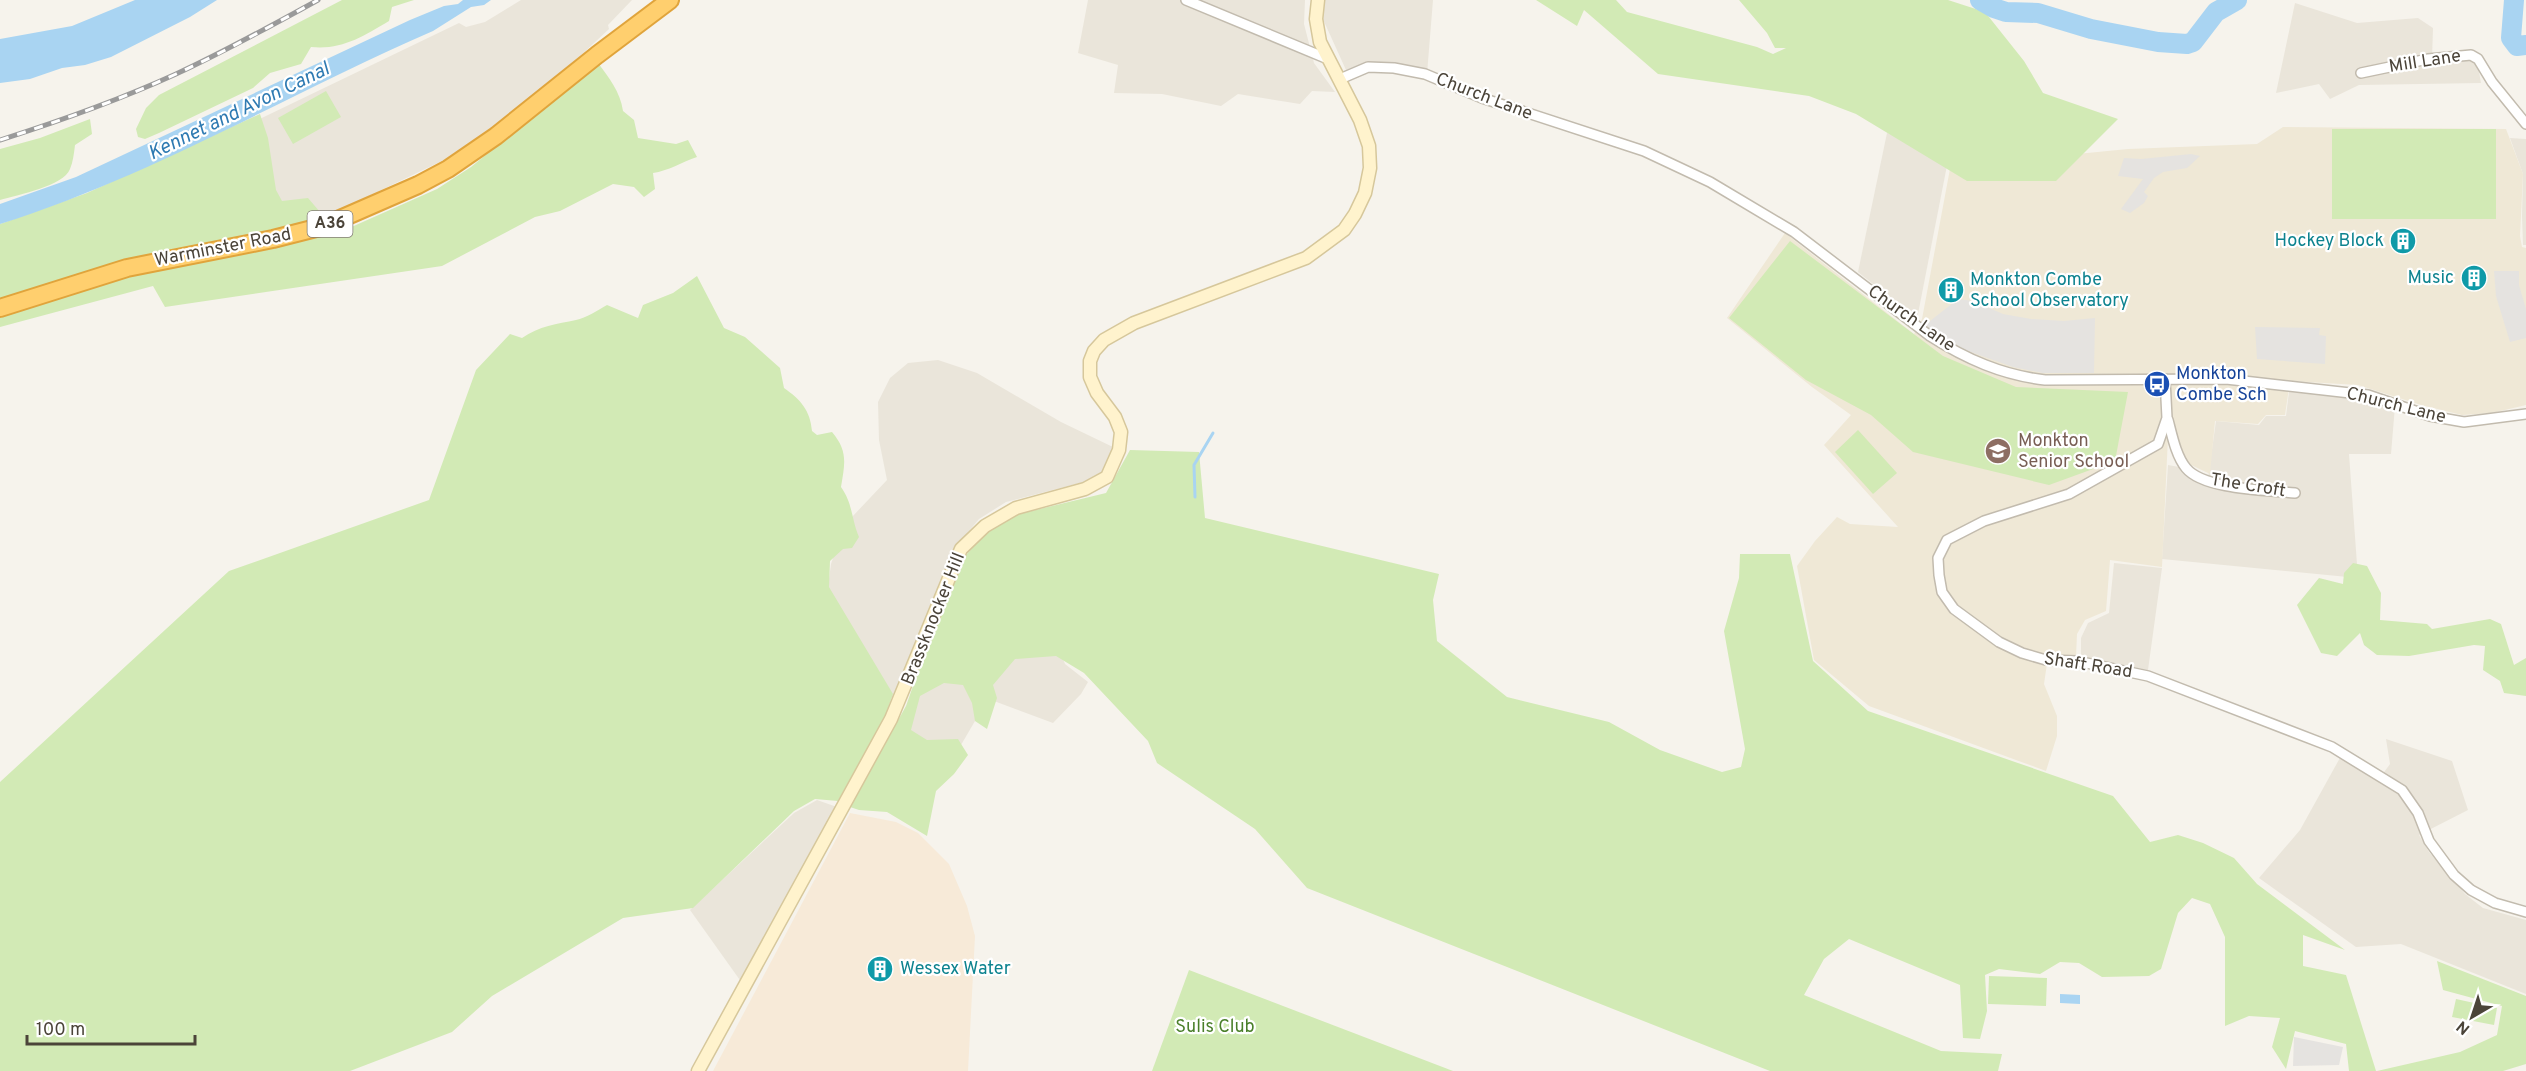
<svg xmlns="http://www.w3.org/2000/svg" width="2526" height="1071" viewBox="0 0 2526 1071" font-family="Overpass,sans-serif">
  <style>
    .residential { fill: #eae5da }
    .commercial { fill: #f7ead8 }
    .education { fill: #efe8d6 }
    .green { fill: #d2eab5 }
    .parking { fill: #e5e3e0 }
    .water { fill: #a9d4f2 }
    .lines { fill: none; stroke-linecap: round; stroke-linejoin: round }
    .stream { stroke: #a9d4f2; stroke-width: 3 }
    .river { stroke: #a9d4f2; stroke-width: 20 }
    .street-casing { stroke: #c2bbae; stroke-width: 12 }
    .secondary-casing { stroke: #d6c79b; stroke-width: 15 }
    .highway-casing { stroke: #e0a43c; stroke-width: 20 }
    .street { stroke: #fff; stroke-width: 9 }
    .secondary { stroke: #fff3cd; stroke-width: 12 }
    .highway { stroke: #ffcf6e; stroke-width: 16 }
    .rail-casing { stroke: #9a9a9a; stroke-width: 5 }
    .rail { stroke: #fff; stroke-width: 3; stroke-dasharray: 9; stroke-linecap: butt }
    .labels { text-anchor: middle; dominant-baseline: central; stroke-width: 4.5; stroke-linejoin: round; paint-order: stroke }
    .shield { fill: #fff; stroke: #817c74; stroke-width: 1.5 }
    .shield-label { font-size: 16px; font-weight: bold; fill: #4b4439 }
    .street-label { font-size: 18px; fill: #4b4439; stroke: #fff }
    .culture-label { font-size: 18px; fill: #0d838f; stroke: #fff; text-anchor: end }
    .transit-label { font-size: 18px; fill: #164399; stroke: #fff; text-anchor: start }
    .education-label { font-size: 18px; fill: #785e54; stroke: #fff; text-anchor: start }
    .park-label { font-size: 18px; fill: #4a7f2a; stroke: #fff }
    .water-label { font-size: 20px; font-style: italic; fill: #2e7ab2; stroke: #fff }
  </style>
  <rect width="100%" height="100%" fill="#f6f3ec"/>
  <!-- residential -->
  <g class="residential">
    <polygon points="521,0 632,0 608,25 609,29 578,58 473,146 321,219 276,228 239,129 459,23 466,27 485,22"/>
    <polygon points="1088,0 1305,0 1304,24 1314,63 1335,92 1312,91 1300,104 1238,94 1221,106 1162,94 1114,93 1118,65 1078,53"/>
    <polygon points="1323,0 1433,0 1427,74 1398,66 1367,62 1346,70 1322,17"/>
    <polygon points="2295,3 2357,23 2418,18 2433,28 2432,59 2477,61 2481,83 2359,85 2330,99 2319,84 2276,93"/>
    <polygon points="1887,133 1951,145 1917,319 1858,272"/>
    <polygon points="2510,138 2526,139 2526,245 2523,245 2522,216 2523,174"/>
    <polygon points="938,360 977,373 1061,422 1115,448 1101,475 1091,480 1006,502 979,519 958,544 948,563 893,700 827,594 831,564 839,540 852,517 887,480 879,440 878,402 890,378 908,363"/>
    <polygon points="2289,392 2352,396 2395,406 2391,454 2349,454 2358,578 2162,559 2168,465 2179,467 2194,479 2207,485 2216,421 2259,425 2266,416 2286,416"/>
    <polygon points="2114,563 2162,568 2148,670 2081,657 2081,638 2088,623 2109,613"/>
    <polygon points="956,568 1035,589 1065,664 1088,682 1081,694 1053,723 986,698 982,709 954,757 898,724 918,691"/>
    <polygon points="2386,739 2452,761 2468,810 2419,835 2429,852 2465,894 2483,908 2526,920 2526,994 2401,944 2356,947 2259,878 2300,830 2341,756 2379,779 2390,764"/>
    <polygon points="817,800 837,807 742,983 690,910 794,813"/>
  </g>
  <!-- commercial -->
  <polygon class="commercial" points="850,813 896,822 918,833 949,864 967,906 975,936 968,1071 713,1071"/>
  <!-- education -->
  <polygon class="education" points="2283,127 2506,129 2523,174 2520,236 2522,247 2526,248 2526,405 2492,413 2462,415 2421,405 2358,385 2290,381 2285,415 2266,415 2258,424 2215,421 2210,474 2187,463 2177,435 2168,437 2162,567 2110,560 2106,611 2085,620 2077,634 2076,657 2048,657 2044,684 2057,716 2057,736 2046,771 1869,706 1814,660 1797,566 1815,541 1837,517 1850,524 1898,527 1824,445 1851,415 1812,387 1727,318 1785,233 1914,334 1922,319 1955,142 2077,154 2128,149 2257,144"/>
  <!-- green -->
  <g class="green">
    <path d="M342,0H414L392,7L389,21C362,37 342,50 311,47L301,64L270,73L253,88L159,133L145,139L138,137L136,129L146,108L159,95Z"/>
    <polygon points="1536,0 1616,0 1627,12 1757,47 1773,54 1786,48 1775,48 1767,33 1739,0 1948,0 1985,12 2024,61 2043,93 2118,119 2056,181 1967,181 1856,114 1809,96 1658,74 1584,10 1577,26"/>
    <path d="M598,63C609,78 620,91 623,111L634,120L638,138L676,144L688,140L697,157C682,162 668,171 653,173L655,189L644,197L634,187L613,184L560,211L535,217L442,266L165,307L153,286L0,327V224L87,193L260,114L268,138L276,190L282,201L308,198L338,233L437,189L471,167Z"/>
    <polygon points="326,91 341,117 293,144 278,118"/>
    <path d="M90,119L92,134L75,145C74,153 73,162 70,169C64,186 17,195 0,200V149L40,138Z"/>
    <rect x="2332" y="129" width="164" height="90"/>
    <polygon points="1790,241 1943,356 2016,387 2128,392 2115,461 2049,485 1913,452 1871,415 1806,380 1729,318"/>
    <path d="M697,276L724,328L745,337L780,368L784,388C801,400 810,410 812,431L817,435L832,432C848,451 845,463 841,487C853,504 851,518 859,537L852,548L843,549L830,561L829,587L893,694L884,719L838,801L815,799L794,811L693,908L623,918L492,996L452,1032L350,1071H0V782L229,571L429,500L476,370L510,334L522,338C539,326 557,324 576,320C586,318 598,310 607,305L638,318L643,305L673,293Z"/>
    <polygon points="1858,430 1897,473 1873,494 1835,452"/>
    <polygon points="1130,450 1199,452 1205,518 1439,574 1433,600 1437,641 1507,697 1609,722 1660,750 1722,772 1741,767 1745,749 1724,631 1739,578 1740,554 1790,554 1813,661 1868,711 2113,796 2150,842 2178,835 2203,843 2234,858 2257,884 2345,950 2303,935 2303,966 2346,975 2376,1071 2349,1071 2346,1044 2295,1031 2286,1069 2272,1047 2280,1018 2249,1016 2225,1026 2225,937 2210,904 2192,898 2178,913 2161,969 2149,976 2102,977 2079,963 2060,962 2040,974 1999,969 1985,975 1987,1011 1980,1039 1963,1038 1960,985 1849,939 1824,959 1804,995 1941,1051 2002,1054 1998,1071 1770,1071 1307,888 1255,829 1157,763 1148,741 1084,673 1056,656 1015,659 993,685 997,698 987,729 975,721 972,703 963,685 944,683 920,696 911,730 927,740 958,739 968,755 954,774 936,791 927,836 887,812 859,810 850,807 906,706 932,632 966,555 989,529 1019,514 1106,493"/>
    <polygon points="2353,563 2367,566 2381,593 2380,620 2427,624 2432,629 2490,619 2501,624 2514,665 2526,658 2526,696 2504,693 2500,681 2483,670 2485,646 2474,645 2409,656 2377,655 2364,645 2360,633 2337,656 2321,653 2297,605 2319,578 2343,584 2344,573"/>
    <polygon points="2437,961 2526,996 2526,1064 2503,1071 2377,1071 2460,1052 2497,1035 2502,1006 2443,990"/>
    <polygon points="1189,970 1453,1071 1152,1071"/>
    <polygon points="1989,976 2047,978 2046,1006 1988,1004"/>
    <polygon points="2456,999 2497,1008 2494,1025 2452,1017"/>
  </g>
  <!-- parking -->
  <g class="parking">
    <polygon points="2191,154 2200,156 2187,168 2163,172 2154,178 2144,192 2148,196 2144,203 2130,213 2121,209 2143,179 2118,176 2124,158 2141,159"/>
    <polygon points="2494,271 2519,271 2519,285 2526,309 2526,338 2510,342 2496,296"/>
    <polygon points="1958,299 1973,301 2003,314 2031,319 2064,321 2095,318 2094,373 2043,373 2013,367 1965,350 1925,325"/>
    <polygon points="2255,327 2320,328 2319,335 2326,336 2325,364 2257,359"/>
    <polygon points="2294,1037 2343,1047 2339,1065 2293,1066"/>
  </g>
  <!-- water -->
  <g class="water">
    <polygon points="135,0 217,0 190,17 111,57 85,65 62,68 30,79 0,83 0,39 72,26"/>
    <path d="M463,0H491L484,5L471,7L433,31C288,94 152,176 0,224V204L76,177L410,20L444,6L458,4Z"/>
    <polygon points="2060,994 2080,995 2080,1004 2060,1003"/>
  </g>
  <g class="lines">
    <!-- stream -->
    <polyline class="stream" points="1195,497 1194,465 1213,433"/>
    <!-- river -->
    <g class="river">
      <polyline points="1980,0 1994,8 2006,12 2038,13 2091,29 2158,42 2187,44 2193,42 2216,12 2237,0"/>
      <polyline points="2514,0 2511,38 2517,46 2526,45"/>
    </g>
    <defs>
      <g id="street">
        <polyline points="1186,0 1328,59"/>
        <polyline points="2361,73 2428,59 2471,55 2478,59 2492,82 2526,124"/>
        <path d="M1340,79L1368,67L1394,68L1425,74L1482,98L1644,151L1710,182L1794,232L1930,336C1966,359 2002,375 2045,380L2226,379L2368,395L2430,416L2464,422L2526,414"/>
        <polyline points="2165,379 2167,418 2158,444 2069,494 1984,521 1947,540 1938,558 1939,575 1942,592 1954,609 1999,642 2022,653 2046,660 2077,661 2148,676 2332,747 2402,790 2418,813 2429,841 2454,875 2471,890 2495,903 2526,912"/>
        <path d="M2168,420C2172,435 2176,456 2186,468C2204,490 2268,490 2295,493"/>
      </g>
      <polyline id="secondary" points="698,1071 891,719 961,549 985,526 1016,508 1085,489 1107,477 1119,450 1121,432 1115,417 1097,393 1090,377 1090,361 1094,351 1104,340 1134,323 1306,258 1344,230 1355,214 1365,193 1370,168 1369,146 1360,120 1320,42 1316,19 1318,0"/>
      <polyline id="highway" points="0,308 127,268 273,239 324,226 418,185 448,169 496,136 597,55 670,0"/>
    </defs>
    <!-- street casing -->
    <use href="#street" class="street-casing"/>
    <!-- secondary casing -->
    <use href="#secondary" class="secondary-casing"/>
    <!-- highway casing -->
    <use href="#highway" class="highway-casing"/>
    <!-- street -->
    <use href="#street" class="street"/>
    <!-- secondary -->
    <use href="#secondary" class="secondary"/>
    <!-- highway -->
    <use href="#highway" class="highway"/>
    <defs>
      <path id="rail" d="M0,140C60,121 119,100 176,74C224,52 271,26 318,0"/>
    </defs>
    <!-- rail casing -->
    <use href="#rail" class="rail-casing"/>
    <!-- rail -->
    <use href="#rail" class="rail"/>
  </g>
  <!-- icons -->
  <defs>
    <symbol id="building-disc" viewBox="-11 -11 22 22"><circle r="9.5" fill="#0f9aa8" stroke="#fff"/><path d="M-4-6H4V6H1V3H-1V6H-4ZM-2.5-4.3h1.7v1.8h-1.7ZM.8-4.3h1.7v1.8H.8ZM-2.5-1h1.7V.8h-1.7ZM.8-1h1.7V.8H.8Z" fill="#fff"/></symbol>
    <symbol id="bus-disc" viewBox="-11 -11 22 22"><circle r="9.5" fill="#1a4fb4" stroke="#fff"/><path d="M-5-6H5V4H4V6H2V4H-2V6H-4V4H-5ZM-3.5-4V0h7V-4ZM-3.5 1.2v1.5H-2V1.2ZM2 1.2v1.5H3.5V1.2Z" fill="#fff"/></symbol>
    <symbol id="school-disc" viewBox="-11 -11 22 22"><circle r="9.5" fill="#8d6e63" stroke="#fff"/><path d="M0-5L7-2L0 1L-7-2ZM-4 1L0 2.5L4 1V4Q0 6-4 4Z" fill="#fff"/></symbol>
  </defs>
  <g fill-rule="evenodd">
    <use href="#building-disc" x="2388" y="226" width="30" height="30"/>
    <use href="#building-disc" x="2459" y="263" width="30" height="30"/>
    <use href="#building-disc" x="1936" y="275" width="30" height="30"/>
    <use href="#bus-disc" x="2142" y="369" width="30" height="30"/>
    <use href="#school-disc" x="1983" y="436" width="30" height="30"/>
    <use href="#building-disc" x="865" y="954" width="30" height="30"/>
  </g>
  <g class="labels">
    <!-- shield labels -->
    <rect class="shield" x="307.5" y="211" width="45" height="26" rx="4.5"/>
    <g class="shield-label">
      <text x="330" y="224">A36</text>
    </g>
    <!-- street labels -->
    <g class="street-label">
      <text transform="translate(2425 62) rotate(-9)">Mill Lane</text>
      <text transform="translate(1484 97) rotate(21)">Church Lane</text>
      <text transform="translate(223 248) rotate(-11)">Warminster Road</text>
      <text transform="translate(1911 319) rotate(35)">Church Lane</text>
      <text transform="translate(2396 406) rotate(14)">Church Lane</text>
      <text transform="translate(2248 486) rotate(9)">The Croft</text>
      <text transform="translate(934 619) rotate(-68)">Brassknocker Hill</text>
      <text transform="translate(2088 666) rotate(9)">Shaft Road</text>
    </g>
    <!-- culture labels -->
    <g class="culture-label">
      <text x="2384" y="241">Hockey Block</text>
      <text x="2454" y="278">Music</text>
      <text x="1970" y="280" text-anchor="start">Monkton Combe<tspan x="1970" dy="21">School Observatory</tspan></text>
      <text x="900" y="969" text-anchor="start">Wessex Water</text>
    </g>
    <!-- transit labels -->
    <g class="transit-label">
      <text x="2176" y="374">Monkton<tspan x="2176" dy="21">Combe Sch</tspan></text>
    </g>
    <!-- education labels -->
    <g class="education-label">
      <text x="2018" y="441">Monkton<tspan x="2018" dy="21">Senior School</tspan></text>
    </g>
    <!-- park labels -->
    <g class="park-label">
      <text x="1215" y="1027">Sulis Club</text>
    </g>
    <!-- water labels -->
    <g class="water-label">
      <text transform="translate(239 112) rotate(-26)">Kennet and Avon Canal</text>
    </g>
  </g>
  <!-- north arrow -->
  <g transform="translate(2472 1017) rotate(219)" stroke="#ffffff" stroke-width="4.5" paint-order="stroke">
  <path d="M0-4.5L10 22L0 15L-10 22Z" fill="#4b4439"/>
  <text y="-9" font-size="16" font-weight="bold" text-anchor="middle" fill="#4b4439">N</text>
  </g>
  <!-- scale -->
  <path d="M27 1035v9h168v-9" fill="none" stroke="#4b4439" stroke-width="3"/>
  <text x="36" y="1035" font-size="18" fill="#4b4439" stroke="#ffffff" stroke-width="4.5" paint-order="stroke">100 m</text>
</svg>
